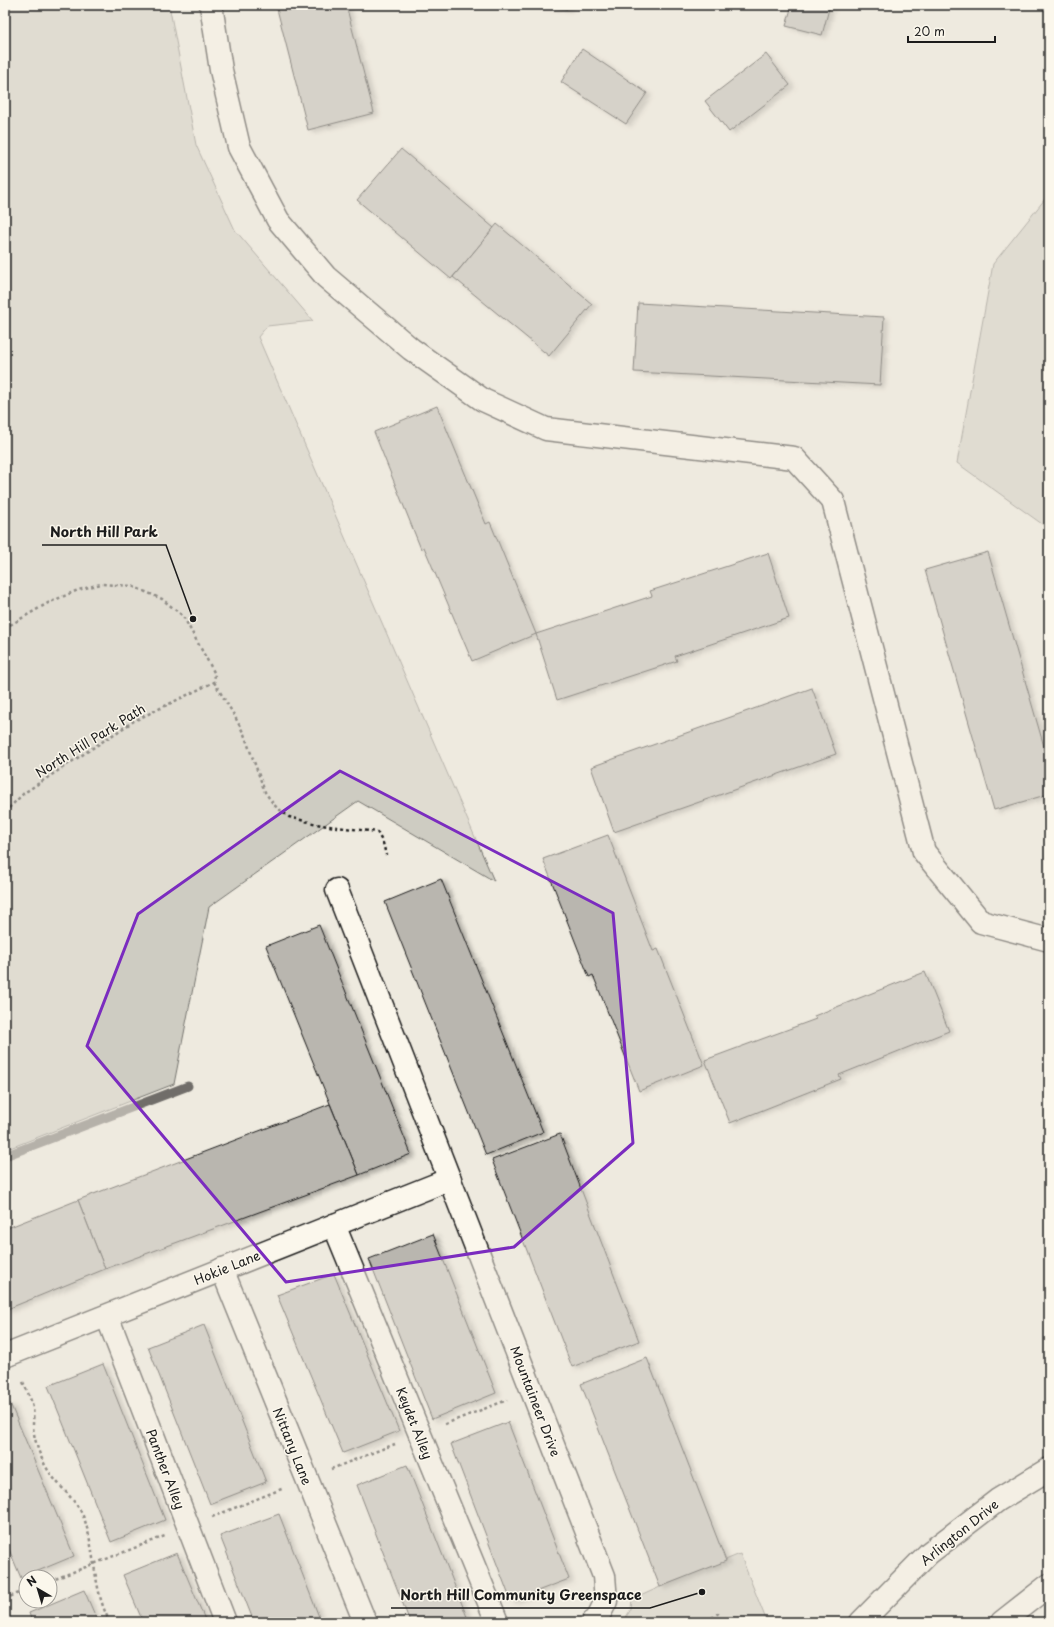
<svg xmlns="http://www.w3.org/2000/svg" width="1054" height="1627" viewBox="0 0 1054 1627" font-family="'Playpen Sans',sans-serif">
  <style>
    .green { fill: #ceccc2; stroke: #75746f }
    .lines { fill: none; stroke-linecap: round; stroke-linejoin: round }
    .stream { stroke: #6f6d69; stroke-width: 9 }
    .building { fill: #b9b6af; stroke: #1c1c1c; filter: url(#shadow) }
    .minor-casing { stroke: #1c1c1c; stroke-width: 25 }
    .path { stroke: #1c1c1c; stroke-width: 2.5; stroke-dasharray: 3 3; stroke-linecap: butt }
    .minor { stroke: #fbf7ec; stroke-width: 22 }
    .marked { fill: none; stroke: #7b2cbf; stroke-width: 3; stroke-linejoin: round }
    .labels { text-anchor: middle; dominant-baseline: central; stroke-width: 3; stroke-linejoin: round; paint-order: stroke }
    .street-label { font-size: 13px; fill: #1c1c1c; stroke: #fbf7ec }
    .leader { fill: none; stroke: #1c1c1c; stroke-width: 1.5 }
    .callout-dot { fill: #1c1c1c; stroke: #fbf7ec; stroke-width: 1.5 }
    .callout-label { font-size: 14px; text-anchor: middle; font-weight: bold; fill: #1c1c1c; stroke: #fbf7ec; stroke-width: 3; stroke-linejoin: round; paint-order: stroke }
  </style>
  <defs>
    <filter id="shadow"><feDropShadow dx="4.5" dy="2.5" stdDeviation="2" flood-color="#0004"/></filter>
  </defs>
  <rect width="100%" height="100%" fill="#eeeadf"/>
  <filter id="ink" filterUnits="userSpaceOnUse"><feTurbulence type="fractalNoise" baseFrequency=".025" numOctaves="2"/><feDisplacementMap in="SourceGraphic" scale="8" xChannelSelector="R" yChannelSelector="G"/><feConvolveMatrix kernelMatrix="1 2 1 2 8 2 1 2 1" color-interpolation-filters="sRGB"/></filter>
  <g filter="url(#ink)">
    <!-- green -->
    <g class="green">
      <polygon points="5,5 169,5 196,145 235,230 313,321 267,326 258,337 494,881 358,801 209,907 174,1084 5,1150"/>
      <polygon points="1049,194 1049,529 957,463 993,264"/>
      <polygon points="740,1554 767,1622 623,1622 631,1609 632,1599 636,1598 660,1587"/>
    </g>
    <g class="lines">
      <!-- stream -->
      <polyline class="stream" points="5,1156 188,1086"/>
    </g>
    <!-- building -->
    <g class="building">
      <polygon points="276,5 346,5 374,113 308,130"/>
      <polygon points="537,5 568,5 567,9"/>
      <polygon points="792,5 830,5 822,35 786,26"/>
      <polygon points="582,49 647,93 626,124 561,82"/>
      <polygon points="766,54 790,85 729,132 705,101"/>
      <polygon points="401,149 494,228 451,279 357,200"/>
      <polygon points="497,224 592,304 549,356 453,277"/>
      <polygon points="638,303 884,317 880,385 634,372"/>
      <polygon points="437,406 486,524 490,522 536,634 472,661 424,547 421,549 374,432"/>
      <polygon points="988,552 1049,764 1049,794 994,810 925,570"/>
      <polygon points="768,553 789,618 675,656 677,661 557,700 536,634 652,596 650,591"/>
      <polygon points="812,688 836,754 614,832 591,767"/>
      <polygon points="608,835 653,951 658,949 704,1065 639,1091 593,975 589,977 543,859"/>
      <polygon points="441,879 543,1132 486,1155 385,902"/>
      <polygon points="319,925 411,1154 359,1175 266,946"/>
      <polygon points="925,972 949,1031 839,1075 841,1079 730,1123 705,1060 816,1019 814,1016"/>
      <polygon points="330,1104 359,1175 105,1269 78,1200"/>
      <polygon points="560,1134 639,1341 572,1367 492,1160"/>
      <polygon points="78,1200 105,1269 5,1310 5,1229"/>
      <polygon points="433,1234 496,1393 432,1419 369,1259"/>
      <polygon points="334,1274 399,1431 343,1453 277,1295"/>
      <polygon points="204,1325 266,1482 210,1504 148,1347"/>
      <polygon points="647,1358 726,1561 660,1587 581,1384"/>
      <polygon points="103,1364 165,1520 111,1542 48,1386"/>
      <polygon points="10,1403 74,1556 21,1578 5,1540 5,1405"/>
      <polygon points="508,1422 569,1579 511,1601 451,1444"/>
      <polygon points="407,1465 469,1622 410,1622 357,1485"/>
      <polygon points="279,1514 321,1622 254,1622 220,1536"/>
      <polygon points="177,1553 206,1622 143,1622 123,1575"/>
      <polygon points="84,1590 98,1622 32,1622 29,1613"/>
    </g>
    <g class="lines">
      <defs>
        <g id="minor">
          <polyline points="211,5 221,70 239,147 278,220 326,277 411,349 483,400 546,429 794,458 833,501 924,852 981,922 1049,940"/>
          <polyline points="337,890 604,1576 606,1601 596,1621 593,1622"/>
          <polyline points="334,1225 497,1622"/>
          <polyline points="222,1269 365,1622"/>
          <polyline points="107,1316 225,1622"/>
          <polyline points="5,1356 450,1179"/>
          <polyline points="861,1622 929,1553 998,1500 1049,1469"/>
          <polyline points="1002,1622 1049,1585"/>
        </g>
      </defs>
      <!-- minor casing -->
      <use href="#minor" class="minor-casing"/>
      <!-- path -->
      <g class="path">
        <polyline points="5,628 48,603 78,590 101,584 132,586 162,599 183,616 215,674 214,682 134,721 24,793 5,812"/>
        <polyline points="214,682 234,715 244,734 265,792 274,805 289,817 321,825 377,832 383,843 386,855"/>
        <path d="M23,1382C27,1390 31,1399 33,1408C34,1414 33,1420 33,1426C34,1438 38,1451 43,1461C53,1484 77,1497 85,1521C96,1555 93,1591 110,1622"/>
        <polyline points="445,1424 507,1400"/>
        <polyline points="331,1469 395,1444"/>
        <polyline points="212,1517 284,1488"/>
        <polyline points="50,1581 165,1536"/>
        <polyline points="5,1599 26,1590"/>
        <polyline points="707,1622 721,1611"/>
      </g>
      <!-- minor -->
      <use href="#minor" class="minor"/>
    </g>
  </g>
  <!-- marked area -->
  <path d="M0 0H1054V1627H0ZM340,771L613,913L633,1143L514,1247L286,1282L87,1046L138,914Z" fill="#eeeadf" fill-opacity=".55" fill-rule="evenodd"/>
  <path class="marked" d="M340,771L613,913L633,1143L514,1247L286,1282L87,1046L138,914Z"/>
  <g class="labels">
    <!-- street labels -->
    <g class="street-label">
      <text transform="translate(90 740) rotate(-32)">North Hill Park Path</text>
      <text transform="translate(227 1267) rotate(-22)">Hokie Lane</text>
      <text transform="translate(536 1401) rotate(69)">Mountaineer Drive</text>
      <text transform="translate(415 1423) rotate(68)">Keydet Alley</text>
      <text transform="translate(293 1446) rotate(68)">Nittany Lane</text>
      <text transform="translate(166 1469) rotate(69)">Panther Alley</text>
      <text transform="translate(959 1532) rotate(-39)">Arlington Drive</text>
    </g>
  </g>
  <!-- callouts -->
  <path class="leader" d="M193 619L166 545H42M702 1592L650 1608H391"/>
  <g class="callout-dot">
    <circle cx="193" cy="619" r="4"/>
    <circle cx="702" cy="1592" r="4"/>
  </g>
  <g class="callout-label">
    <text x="104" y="537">North Hill Park</text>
    <text x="521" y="1600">North Hill Community Greenspace</text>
  </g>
  <!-- margin -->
  <rect width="1054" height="1627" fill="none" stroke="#fbf7ec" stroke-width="20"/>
  <rect x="10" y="10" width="1034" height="1607" fill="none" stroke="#1c1c1c" stroke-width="1.5" filter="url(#ink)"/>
  <!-- north arrow -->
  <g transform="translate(38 1589) rotate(322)"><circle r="19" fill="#fbf7ec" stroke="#a29f99"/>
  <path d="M0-3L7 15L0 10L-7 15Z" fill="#1c1c1c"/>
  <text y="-6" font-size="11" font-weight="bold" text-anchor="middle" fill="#1c1c1c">N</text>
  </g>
  <!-- scale -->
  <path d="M908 36v6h87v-6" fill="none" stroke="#1c1c1c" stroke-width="2"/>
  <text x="914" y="36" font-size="12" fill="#1c1c1c" stroke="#fbf7ec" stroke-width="3" paint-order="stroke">20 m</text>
</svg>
